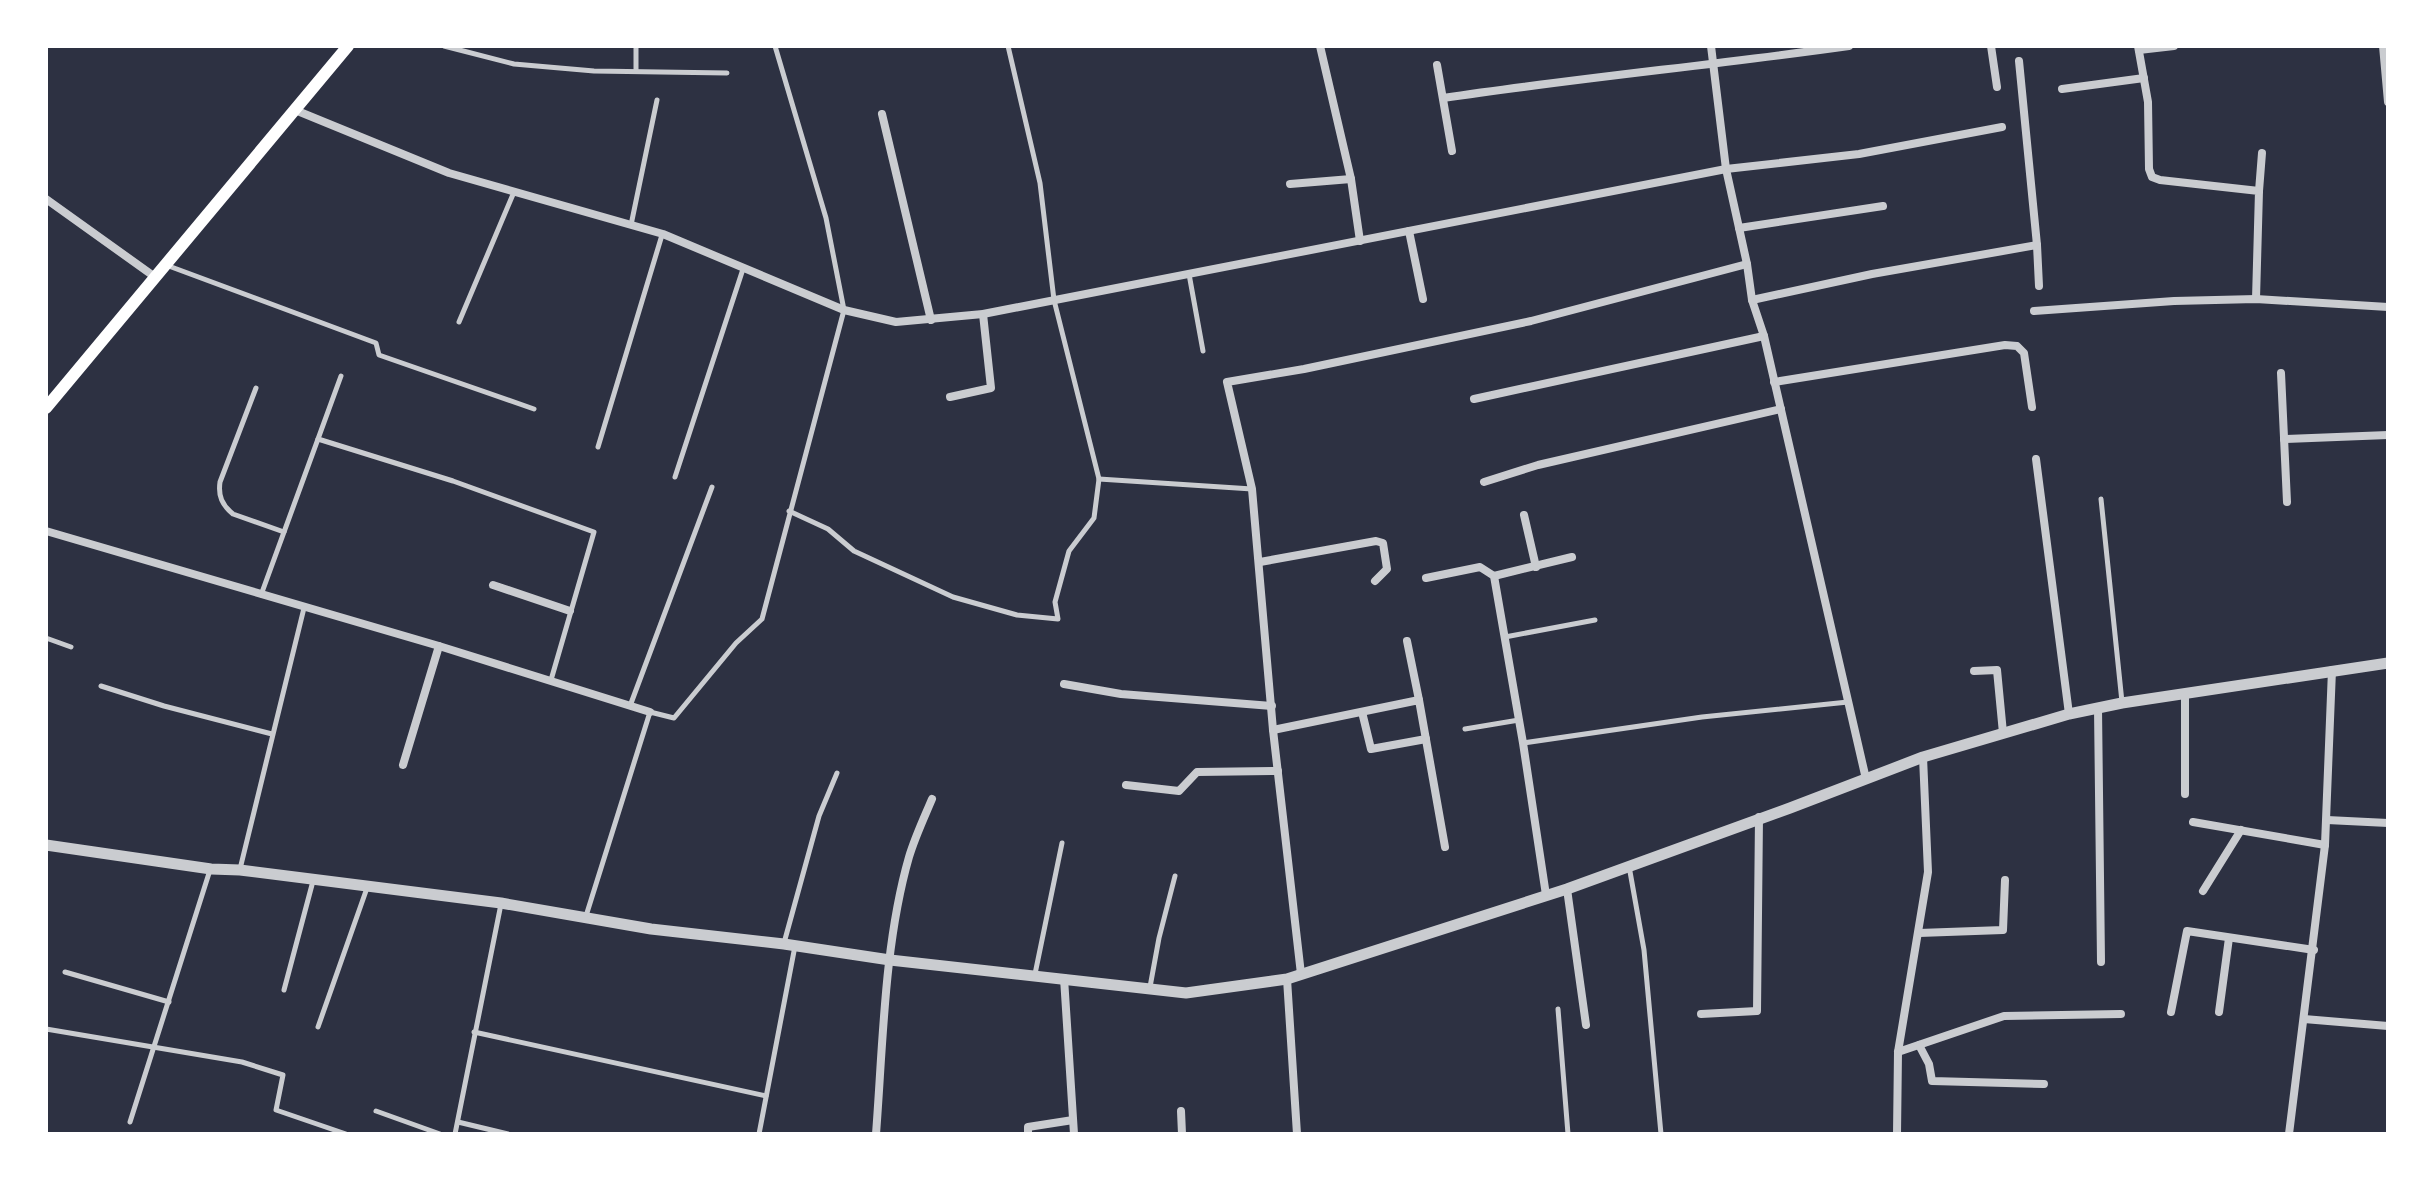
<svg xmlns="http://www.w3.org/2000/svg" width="2434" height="1180" viewBox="0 0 2434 1180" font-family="Barlow,sans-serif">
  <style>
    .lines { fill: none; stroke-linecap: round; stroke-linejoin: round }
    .service { stroke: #caccd0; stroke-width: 5 }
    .minor { stroke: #caccd0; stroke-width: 8 }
    .tertiary { stroke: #caccd0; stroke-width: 11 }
    .secondary { stroke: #fff; stroke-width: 12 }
  </style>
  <rect width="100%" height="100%" fill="#2d3142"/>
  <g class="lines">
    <!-- service -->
    <g class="service">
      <polyline points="444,46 514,64 594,71 727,73"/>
      <polyline points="636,46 636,71"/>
      <polyline points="631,225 657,100"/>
      <polyline points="166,265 376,343 379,355 534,409"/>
      <polyline points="1189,274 1203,351"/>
      <polyline points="459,322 514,192"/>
      <path d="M256,388L220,482C218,496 222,505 233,514L284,532"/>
      <polyline points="318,439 453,481 594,532 551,680"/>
      <polyline points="598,447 662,235"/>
      <polyline points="675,477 743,269"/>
      <polyline points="1099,479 1252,489"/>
      <polyline points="2101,499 2122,702"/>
      <polyline points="789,511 828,529 854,551 953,597 1017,615 1058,619 1055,602 1069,551 1094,518 1099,479 1054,300 1040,183 1008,46"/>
      <polyline points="261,595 341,376"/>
      <polyline points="1505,637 1595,620"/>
      <polyline points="46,638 71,647"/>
      <polyline points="101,686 164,706 272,734"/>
      <polyline points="630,706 712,487"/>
      <polyline points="1465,729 1519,720"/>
      <polyline points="1523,743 1702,717 1848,702"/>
      <polyline points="1629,866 1644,950 1661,1134"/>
      <polyline points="240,869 304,608"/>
      <polyline points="586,916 650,712 674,718 736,643 762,619 844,310 826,218 775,46"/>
      <polyline points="784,943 819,816 837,773"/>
      <polyline points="65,972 169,1002"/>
      <polyline points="1035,974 1062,843"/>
      <polyline points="1150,987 1159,938 1175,876"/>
      <polyline points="284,990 313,881"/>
      <polyline points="1558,1009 1568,1134"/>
      <polyline points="318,1027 367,888"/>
      <polyline points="46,1029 242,1062 283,1075 276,1110 346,1134"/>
      <polyline points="474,1032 766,1096"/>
      <polyline points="376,1111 440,1134"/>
      <polyline points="130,1122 210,870"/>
      <polyline points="458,1122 508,1134"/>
      <polyline points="455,1134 501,904"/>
      <polyline points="759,1134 795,946"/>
    </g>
    <!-- minor -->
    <g class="minor">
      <polyline points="1320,46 1351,179 1360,241"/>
      <polyline points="1711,46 1726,169 1747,264 1752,300 1764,336 1866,779"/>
      <polyline points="1991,46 1997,87"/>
      <polyline points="2138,46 2148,102 2149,169 2152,177 2160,180 2259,191 2256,299"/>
      <polyline points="2383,46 2388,102"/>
      <polyline points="2139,50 2174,46"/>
      <polyline points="1437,65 1452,151"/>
      <polyline points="2062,89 2144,78"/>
      <path d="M1443,98C1578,78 1714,65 1849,46"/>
      <polyline points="295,110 449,173 663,234 844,310 896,322 983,314 1726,169 1859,154 2002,127"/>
      <polyline points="882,114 931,320"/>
      <polyline points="1290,184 1351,179"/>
      <polyline points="2259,191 2262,153"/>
      <polyline points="46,199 155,277"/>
      <polyline points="1739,228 1883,206"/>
      <polyline points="1409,231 1423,299"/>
      <polyline points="2037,245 2039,286"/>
      <polyline points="1752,300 1872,274 2037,245 2019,61"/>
      <polyline points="2034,311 2174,301 2256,299 2388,307"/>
      <polyline points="2281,373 2287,502"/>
      <polyline points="1774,382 2005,345 2017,346 2024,353 2032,407"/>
      <polyline points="950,397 991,388 983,314"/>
      <polyline points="1474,399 1764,336"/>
      <polyline points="2284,439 2388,435"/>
      <polyline points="2036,459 2069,714"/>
      <polyline points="1484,482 1538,465 1781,409"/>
      <polyline points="1524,515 1536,567"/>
      <polyline points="46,531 439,646 650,712"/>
      <polyline points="1260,562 1376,541 1383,543 1387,569 1375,581"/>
      <polyline points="1494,576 1572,557"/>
      <polyline points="1426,578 1480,567 1494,576 1523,743 1546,895"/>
      <polyline points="493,585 570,611"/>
      <polyline points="1407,641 1419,700"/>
      <polyline points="1974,671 1997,670 2003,733"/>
      <polyline points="1064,684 1121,694 1272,706"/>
      <polyline points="2185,694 2185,794"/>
      <polyline points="2098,708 2101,962"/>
      <polyline points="1362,712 1371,749 1426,739"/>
      <polyline points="1273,730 1419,700 1445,847"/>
      <polyline points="403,765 439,646"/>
      <polyline points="1126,785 1179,791 1197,772 1278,771"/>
      <polyline points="2327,820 2388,823"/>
      <polyline points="2193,822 2325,845"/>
      <polyline points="1567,889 1586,1025"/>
      <polyline points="2203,891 2241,830"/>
      <polyline points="1919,933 2003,930 2005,880"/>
      <polyline points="1301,974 1273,730 1252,489 1227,382 1304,369 1531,321 1747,264"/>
      <polyline points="1064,978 1074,1134"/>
      <polyline points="1287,979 1297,1134"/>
      <polyline points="2171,1012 2187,931 2314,950"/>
      <polyline points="2219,1012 2229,938"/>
      <polyline points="1701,1014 1757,1011 1759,817"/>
      <polyline points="2304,1019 2388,1026"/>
      <polyline points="1919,1045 1929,1064 1932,1081 2044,1084"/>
      <polyline points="1898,1052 2004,1016 2121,1014"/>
      <polyline points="1181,1111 1182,1134"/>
      <path d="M876,1134C883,1044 884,944 909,857C915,837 924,818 932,799"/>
      <polyline points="1028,1134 1028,1127 1073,1120"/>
      <polyline points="1897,1134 1898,1052 1928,872 1923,757"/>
      <polyline points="2289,1134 2325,845 2332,670"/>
    </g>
    <!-- tertiary -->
    <polyline class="tertiary" points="46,845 211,869 240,870 501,903 651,929 784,944 890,960 1186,993 1287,979 1567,889 1790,808 1923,757 2069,714 2122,703 2388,663"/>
    <!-- secondary -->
    <polyline class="secondary" points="46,408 348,46"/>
  </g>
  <!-- border -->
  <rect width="2434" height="1180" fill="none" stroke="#ffffff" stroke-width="96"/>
</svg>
